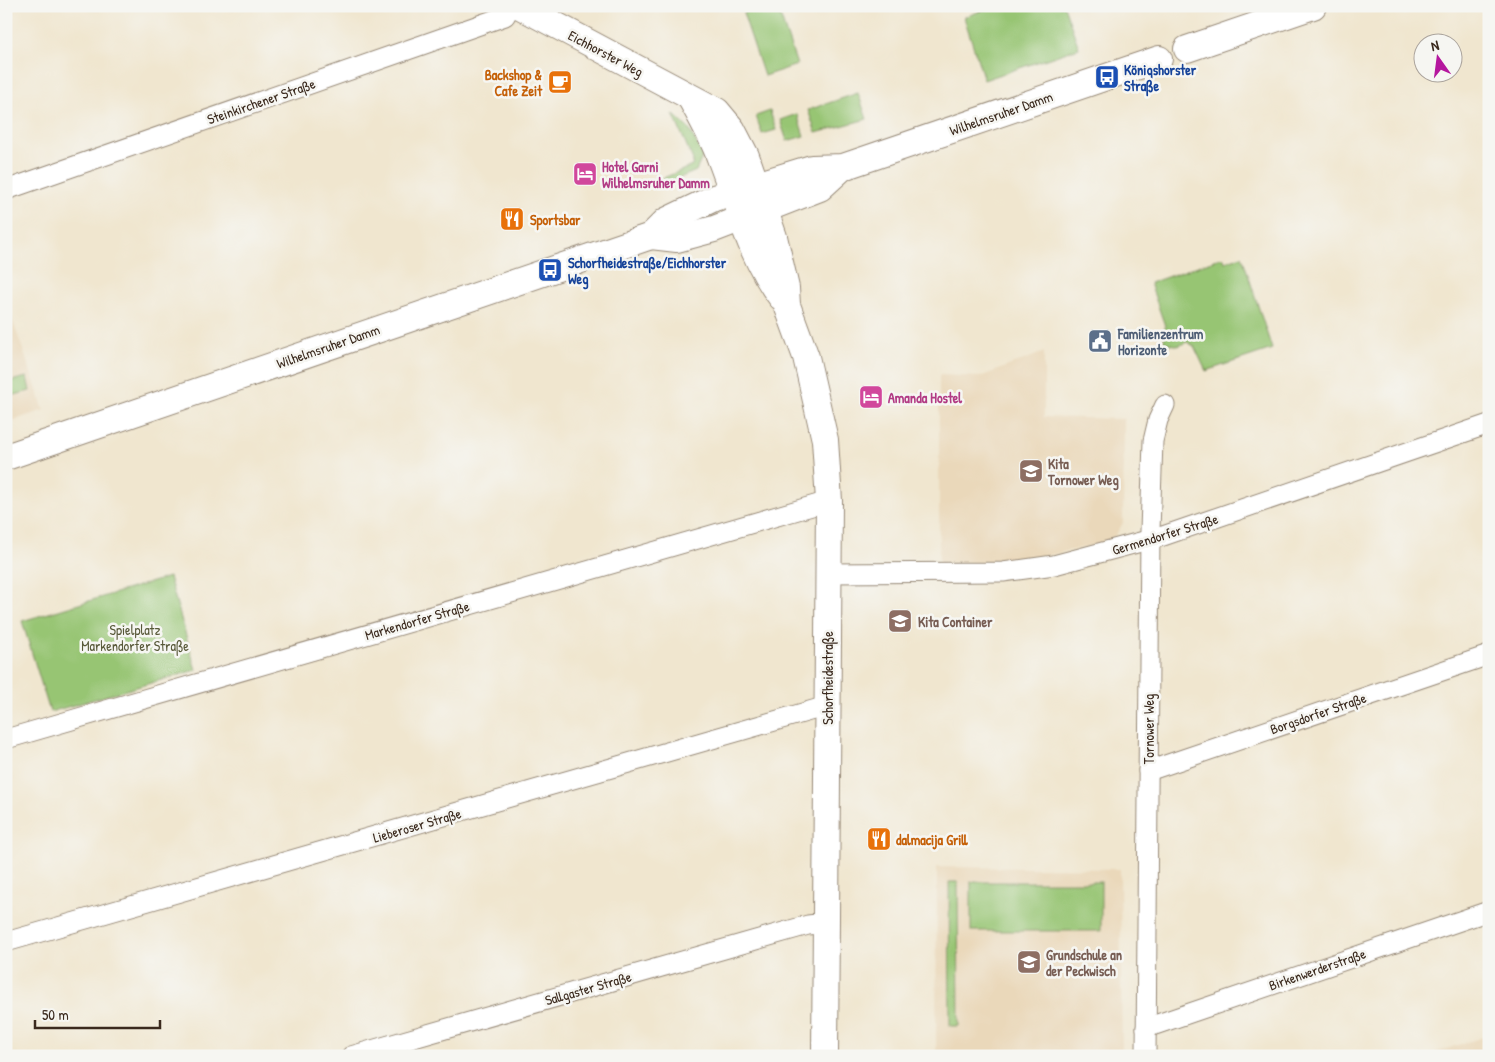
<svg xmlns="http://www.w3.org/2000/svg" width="1495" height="1062" viewBox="0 0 1495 1062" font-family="'Patrick Hand',sans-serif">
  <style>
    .built { fill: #ead8ba }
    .green { fill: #97c573; stroke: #697848 }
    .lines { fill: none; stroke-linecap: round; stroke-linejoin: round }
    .minor-casing { stroke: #968876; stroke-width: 21 }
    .secondary-casing { stroke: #968876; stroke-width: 28 }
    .minor { stroke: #fff; stroke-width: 19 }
    .secondary { stroke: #fff; stroke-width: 26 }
    .labels { text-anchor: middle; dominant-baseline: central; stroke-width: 5; stroke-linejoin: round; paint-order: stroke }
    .street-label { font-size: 14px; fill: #3b2a1e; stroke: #f6f6f2 }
    .transit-label { font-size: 14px; font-weight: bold; fill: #164399; stroke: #f6f6f2; text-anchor: start }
    .food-label { font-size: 14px; font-weight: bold; fill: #c56008; stroke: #f6f6f2; text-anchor: start }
    .hotel-label { font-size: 14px; font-weight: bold; fill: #b23c85; stroke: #f6f6f2; text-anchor: start }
    .service-label { font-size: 14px; font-weight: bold; fill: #4e5e75; stroke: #f6f6f2; text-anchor: start }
    .education-label { font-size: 14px; font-weight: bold; fill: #785e54; stroke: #f6f6f2; text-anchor: start }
    .park-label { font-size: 14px; fill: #575838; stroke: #f6f6f2 }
  </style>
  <rect width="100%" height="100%" fill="#f6f6f2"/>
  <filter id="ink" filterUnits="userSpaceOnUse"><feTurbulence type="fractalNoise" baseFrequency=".02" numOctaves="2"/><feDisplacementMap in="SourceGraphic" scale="10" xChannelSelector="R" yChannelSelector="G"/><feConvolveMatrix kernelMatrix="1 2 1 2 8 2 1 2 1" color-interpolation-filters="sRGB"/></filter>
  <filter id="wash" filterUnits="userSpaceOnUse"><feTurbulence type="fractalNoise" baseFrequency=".0096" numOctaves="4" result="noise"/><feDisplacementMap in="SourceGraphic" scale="20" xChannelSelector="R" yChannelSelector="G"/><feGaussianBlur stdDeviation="1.12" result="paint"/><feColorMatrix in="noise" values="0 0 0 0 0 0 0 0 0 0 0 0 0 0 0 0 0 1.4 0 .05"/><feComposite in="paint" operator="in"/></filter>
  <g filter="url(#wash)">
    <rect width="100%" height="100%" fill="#f0e6cf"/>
    <!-- built -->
    <g class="built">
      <polygon points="6,310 9,310 44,410 6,423"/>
      <polygon points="1044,352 1044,417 1124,419 1123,523 1112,541 1054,554 994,562 939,563 939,375 980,377"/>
      <polygon points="937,867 1120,869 1122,1056 936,1056"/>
      <polygon points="1489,1035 1489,1056 1431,1056 1431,1054"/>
    </g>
    <!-- green -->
    <g class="green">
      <polygon points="762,6 777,6 797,65 764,76 743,13"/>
      <polygon points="995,6 1064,6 1079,48 984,80 964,17"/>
      <polygon points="858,93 867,119 816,133 808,110"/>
      <polygon points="770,111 776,130 762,134 756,116"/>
      <polygon points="673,114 689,129 703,155 696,171 663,185 661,179 692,166 693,160"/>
      <polygon points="797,114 804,136 787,141 780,120"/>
      <polygon points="1242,256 1272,349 1206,371 1194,346 1187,342 1178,346 1164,342 1165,326 1150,283 1223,257 1225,262"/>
      <polygon points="27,377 30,391 7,397 11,410 6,411 6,382"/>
      <polygon points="169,577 196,670 50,712 22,621"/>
      <polygon points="949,882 958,882 959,1026 950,1026"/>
      <rect x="971" y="882" width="130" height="49"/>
    </g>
  </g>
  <g filter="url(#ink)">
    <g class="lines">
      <defs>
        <g id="minor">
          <polyline points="6,190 505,16 511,6"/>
          <polyline points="828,573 1003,572 1054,565 1163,536 1489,424"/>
          <polyline points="6,739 829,501"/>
          <polyline points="1148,771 1489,655"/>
          <polyline points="6,942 827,706"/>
          <polyline points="1146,1028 1489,911"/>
          <polyline points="351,1056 808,925 826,923"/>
          <polyline points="1146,1056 1150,531 1153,441 1158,420 1165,405"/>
        </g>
        <g id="secondary">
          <polyline points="520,6 717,111 732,129 746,156 774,237 786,288 787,305 806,357 825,440 829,501 825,1056"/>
          <polyline points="1187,49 1313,6"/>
          <path d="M691,99C702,119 713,138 720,158C738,204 750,257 781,297"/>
          <polyline points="651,236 677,239 714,229 820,188 843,167"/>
          <polyline points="6,457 651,236 666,221 714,198 812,168 843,167 1159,59"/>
        </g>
      </defs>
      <!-- minor casing -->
      <use href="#minor" class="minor-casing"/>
      <!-- secondary casing -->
      <use href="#secondary" class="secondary-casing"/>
      <!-- minor -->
      <use href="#minor" class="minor"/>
      <!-- secondary -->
      <use href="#secondary" class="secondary"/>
    </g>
  </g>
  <!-- icons -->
  <defs>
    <symbol id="bus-square" viewBox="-11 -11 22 22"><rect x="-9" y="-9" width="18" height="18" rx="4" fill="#1a4fb4" stroke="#f6f6f2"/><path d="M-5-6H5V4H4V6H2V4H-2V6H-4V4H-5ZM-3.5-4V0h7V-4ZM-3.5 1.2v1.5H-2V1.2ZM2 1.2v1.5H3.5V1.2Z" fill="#fff"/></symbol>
    <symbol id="cafe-square" viewBox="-11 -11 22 22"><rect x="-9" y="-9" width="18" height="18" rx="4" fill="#e8710a" stroke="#f6f6f2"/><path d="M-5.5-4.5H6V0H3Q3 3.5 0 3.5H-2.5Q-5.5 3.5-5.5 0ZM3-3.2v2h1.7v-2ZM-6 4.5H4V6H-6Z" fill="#fff"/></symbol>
    <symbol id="hotel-square" viewBox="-11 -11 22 22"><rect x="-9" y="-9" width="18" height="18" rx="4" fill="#d1479c" stroke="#f6f6f2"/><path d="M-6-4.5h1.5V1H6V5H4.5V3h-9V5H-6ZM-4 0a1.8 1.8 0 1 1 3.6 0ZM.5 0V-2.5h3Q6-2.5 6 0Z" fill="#fff"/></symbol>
    <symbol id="restaurant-square" viewBox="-11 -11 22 22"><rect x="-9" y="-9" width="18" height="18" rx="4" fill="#e8710a" stroke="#f6f6f2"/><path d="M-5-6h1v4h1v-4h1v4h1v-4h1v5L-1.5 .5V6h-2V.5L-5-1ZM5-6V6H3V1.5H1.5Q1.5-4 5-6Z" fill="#fff"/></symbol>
    <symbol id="civic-square" viewBox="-11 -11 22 22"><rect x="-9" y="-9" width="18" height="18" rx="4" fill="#5c6f8a" stroke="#f6f6f2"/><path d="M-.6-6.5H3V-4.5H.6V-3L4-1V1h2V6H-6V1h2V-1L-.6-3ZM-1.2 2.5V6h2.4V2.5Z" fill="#fff"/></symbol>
    <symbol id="school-square" viewBox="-11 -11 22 22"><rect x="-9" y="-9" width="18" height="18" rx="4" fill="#8d6e63" stroke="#f6f6f2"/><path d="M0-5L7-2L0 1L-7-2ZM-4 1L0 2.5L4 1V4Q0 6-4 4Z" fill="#fff"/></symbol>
  </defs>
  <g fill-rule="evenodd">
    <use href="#bus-square" x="1093" y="63" width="28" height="28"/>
    <use href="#cafe-square" x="546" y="68" width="28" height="28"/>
    <use href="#hotel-square" x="571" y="160" width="28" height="28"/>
    <use href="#restaurant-square" x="498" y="205" width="28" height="28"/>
    <use href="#bus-square" x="536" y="256" width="28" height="28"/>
    <use href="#civic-square" x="1086" y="327" width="28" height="28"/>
    <use href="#hotel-square" x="857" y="383" width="28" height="28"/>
    <use href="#school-square" x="1017" y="457" width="28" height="28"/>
    <use href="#school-square" x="886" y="607" width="28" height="28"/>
    <use href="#restaurant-square" x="865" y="825" width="28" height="28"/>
    <use href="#school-square" x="1015" y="948" width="28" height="28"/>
  </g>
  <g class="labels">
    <!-- street labels -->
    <g class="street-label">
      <text transform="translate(606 53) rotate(28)">Eichhorster Weg</text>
      <text transform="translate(261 101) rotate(-19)">Steinkirchener Straße</text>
      <text transform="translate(1001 113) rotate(-19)">Wilhelmsruher Damm</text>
      <text transform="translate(328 346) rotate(-19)">Wilhelmsruher Damm</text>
      <text transform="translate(1165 534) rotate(-17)">Germendorfer Straße</text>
      <text transform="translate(417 620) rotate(-16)">Markendorfer Straße</text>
      <text transform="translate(827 678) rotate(-90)">Schorfheidestraße</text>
      <text transform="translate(1318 713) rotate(-19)">Borgsdorfer Straße</text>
      <text transform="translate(1148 729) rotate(-90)">Tornower Weg</text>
      <text transform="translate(417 825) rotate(-16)">Lieberoser Straße</text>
      <text transform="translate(1317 969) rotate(-19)">Birkenwerderstraße</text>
      <text transform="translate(588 988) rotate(-16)">Sallgaster Straße</text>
    </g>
    <!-- transit labels -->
    <g class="transit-label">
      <text x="1124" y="69">Königshorster<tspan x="1124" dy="16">Straße</tspan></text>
      <text x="568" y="262">Schorfheidestraße/Eichhorster<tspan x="568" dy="16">Weg</tspan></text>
    </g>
    <!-- food labels -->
    <g class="food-label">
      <text x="542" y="74" text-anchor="end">Backshop &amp;<tspan x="542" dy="16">Cafe Zeit</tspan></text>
      <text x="530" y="219">Sportsbar</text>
      <text x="896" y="839">dalmacija Grill</text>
    </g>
    <!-- hotel labels -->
    <g class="hotel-label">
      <text x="602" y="166">Hotel Garni<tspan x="602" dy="16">Wilhelmsruher Damm</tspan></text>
      <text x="888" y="397">Amanda Hostel</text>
    </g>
    <!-- service labels -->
    <g class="service-label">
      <text x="1118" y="333">Familienzentrum<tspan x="1118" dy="16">Horizonte</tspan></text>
    </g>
    <!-- education labels -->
    <g class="education-label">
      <text x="1048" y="463">Kita<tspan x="1048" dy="16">Tornower Weg</tspan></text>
      <text x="918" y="621">Kita Container</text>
      <text x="1046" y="954">Grundschule an<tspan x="1046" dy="16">der Peckwisch</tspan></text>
    </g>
    <!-- park labels -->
    <g class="park-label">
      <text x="135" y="629">Spielplatz<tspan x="135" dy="16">Markendorfer Straße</tspan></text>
    </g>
  </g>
  <!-- margin -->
  <rect width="1495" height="1062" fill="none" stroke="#f6f6f2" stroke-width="25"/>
  <!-- north arrow -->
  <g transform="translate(1438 58) rotate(346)"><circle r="24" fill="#f6f6f2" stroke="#aba49d"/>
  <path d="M0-4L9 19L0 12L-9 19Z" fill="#b5179e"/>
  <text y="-8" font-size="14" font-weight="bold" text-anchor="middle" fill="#3b2a1e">N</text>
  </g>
  <!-- scale -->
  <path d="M35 1020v8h125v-8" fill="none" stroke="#3b2a1e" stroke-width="2.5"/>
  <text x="42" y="1020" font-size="15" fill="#3b2a1e" stroke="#f6f6f2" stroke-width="4" paint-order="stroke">50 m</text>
</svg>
